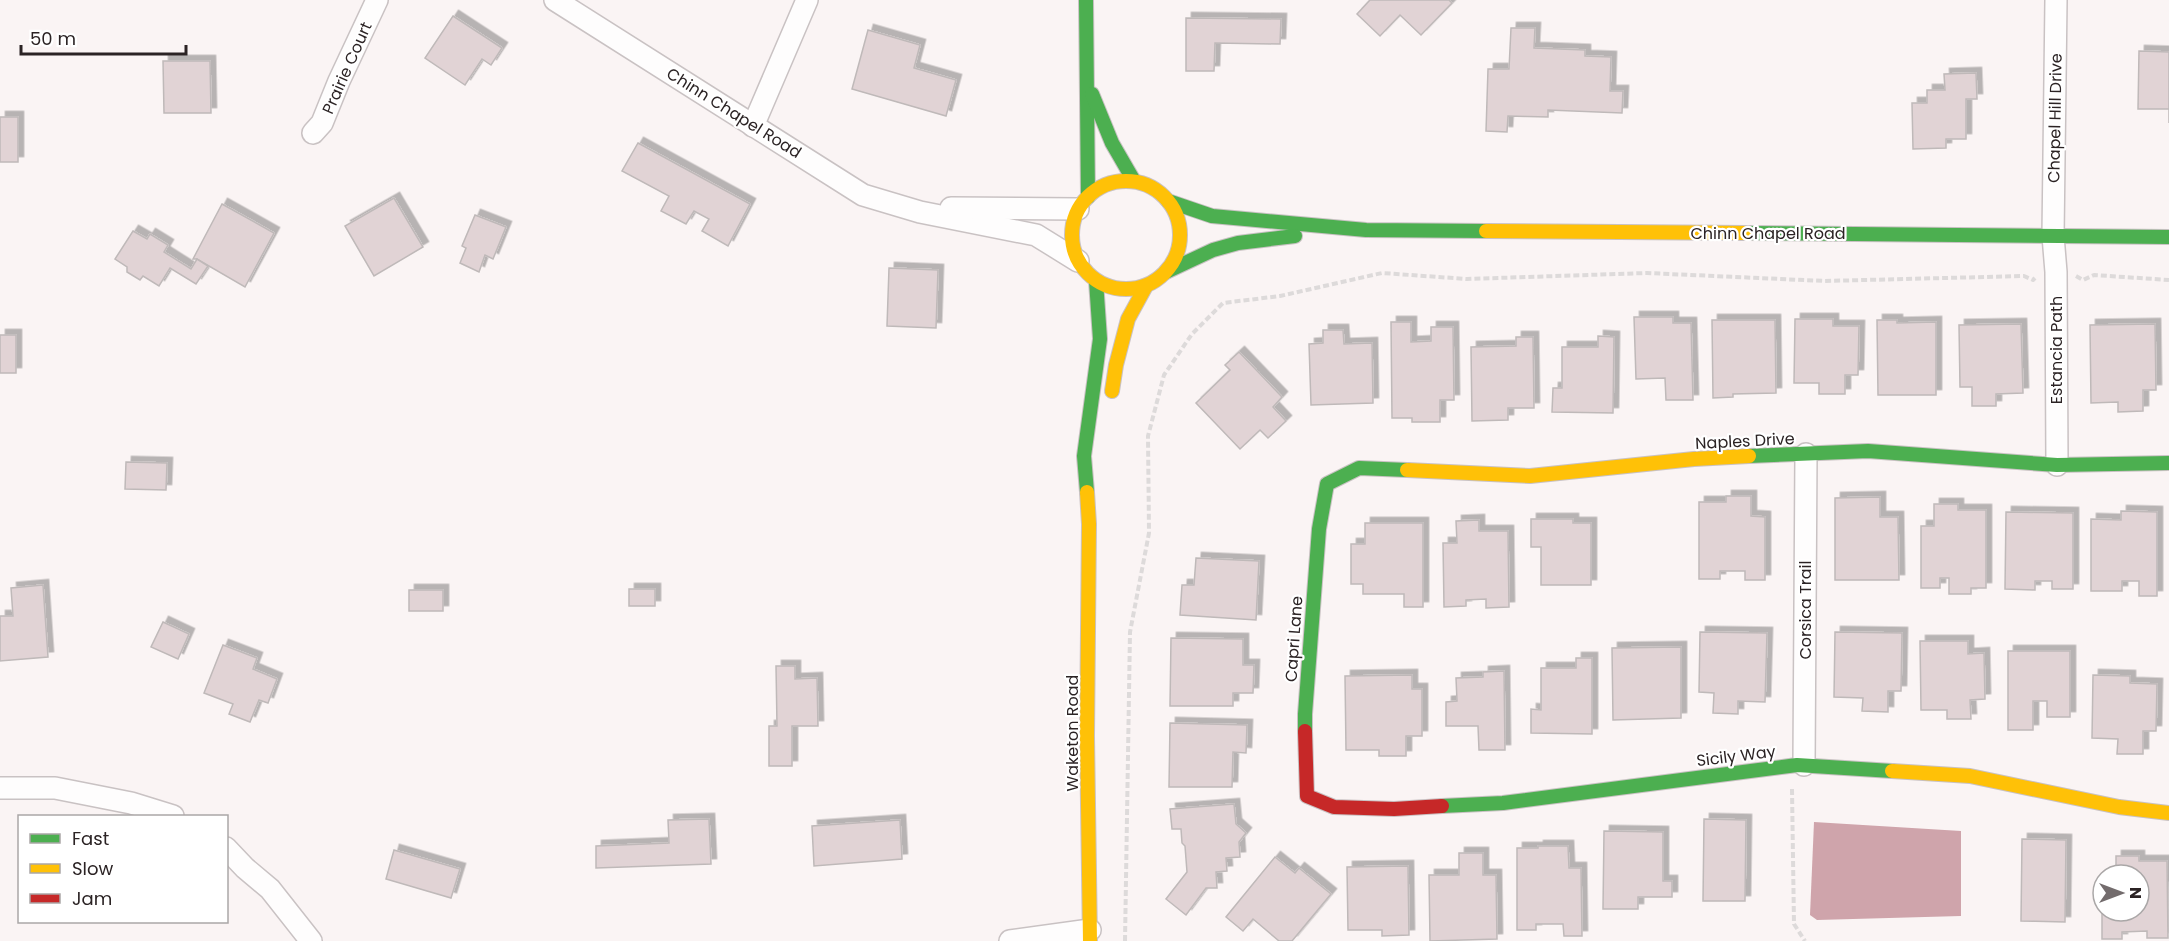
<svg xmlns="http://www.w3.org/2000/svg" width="2169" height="941" viewBox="0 0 2169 941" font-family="Poppins,sans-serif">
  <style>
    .water { fill: #cfa4ab }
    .building { fill: #e1d3d5; stroke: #bfb9b9; stroke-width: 1.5; filter: url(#shadow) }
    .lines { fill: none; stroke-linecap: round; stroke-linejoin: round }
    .street-casing { stroke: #c9c2c3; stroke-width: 24 }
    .fast-casing { stroke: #c9c2c3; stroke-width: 16 }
    .slow-casing { stroke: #c9c2c3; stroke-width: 16 }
    .jam-casing { stroke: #c9c2c3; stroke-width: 16 }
    .path { stroke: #dddada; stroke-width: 4; stroke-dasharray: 6 3; stroke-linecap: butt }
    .street { stroke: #fefdfd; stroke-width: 21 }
    .fast { stroke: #4caf50; stroke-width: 14 }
    .slow { stroke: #ffc107; stroke-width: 14 }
    .jam { stroke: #c62828; stroke-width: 14 }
    .labels { text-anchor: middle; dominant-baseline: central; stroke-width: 4.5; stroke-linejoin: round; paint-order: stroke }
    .street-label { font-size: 16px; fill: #2b2324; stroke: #fff }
  </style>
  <defs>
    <filter id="shadow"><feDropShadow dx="5.5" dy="-5.5" stdDeviation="0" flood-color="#0004"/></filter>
  </defs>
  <rect width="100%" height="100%" fill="#faf4f4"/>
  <!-- water -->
  <polygon class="water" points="1814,822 1961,831 1961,916 1817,920 1810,915"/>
  <!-- building -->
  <g class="building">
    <polygon points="1370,0 1449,0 1452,3 1421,35 1400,15 1380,36 1357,14"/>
    <polygon points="453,16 502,48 491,65 482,59 465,85 425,58"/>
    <polygon points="1186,18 1281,19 1280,44 1215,43 1214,71 1186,71"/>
    <polygon points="1511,28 1535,28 1534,48 1585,50 1585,56 1611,57 1610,91 1623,91 1622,113 1548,110 1548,117 1508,116 1507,132 1486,131 1488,69 1509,69"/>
    <polygon points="868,30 920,45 914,68 956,80 946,116 852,89"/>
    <polygon points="2139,51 2169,52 2169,123 2169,109 2138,109"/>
    <polygon points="163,61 210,61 211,113 164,113"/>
    <polygon points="1976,73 1977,99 1966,99 1966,139 1946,139 1946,148 1913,149 1912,103 1927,103 1927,90 1945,90 1944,74"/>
    <rect x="0" y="117" width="18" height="45"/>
    <polygon points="638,143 750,204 728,246 702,231 709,219 694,211 686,224 661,211 669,196 622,171"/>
    <polygon points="394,198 423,247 374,276 345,226"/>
    <polygon points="222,204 274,233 245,287 197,259 193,259"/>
    <polygon points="475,215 506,227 493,259 485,255 479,272 460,263 466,248 462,246"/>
    <polygon points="133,231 147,239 150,234 168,245 164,252 191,269 197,259 208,266 196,284 170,268 159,286 143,276 140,280 127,272 127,267 115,259"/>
    <polygon points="889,268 938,270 936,328 887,326"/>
    <polygon points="1634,317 1673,317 1673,323 1691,323 1693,400 1666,400 1665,378 1636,379"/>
    <polygon points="1795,319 1833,319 1833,326 1859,326 1858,375 1845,375 1845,394 1819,394 1819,383 1794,383"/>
    <polygon points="1712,320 1775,320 1776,393 1733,394 1733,397 1713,398"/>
    <polygon points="1877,320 1897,320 1897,323 1936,322 1936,395 1878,395"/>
    <polygon points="1391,322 1411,322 1411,342 1431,341 1431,327 1453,327 1454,400 1440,400 1440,422 1412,422 1412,418 1392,418"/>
    <polygon points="2021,324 2023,393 1996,394 1996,406 1972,406 1972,387 1960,387 1959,325"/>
    <polygon points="2155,324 2156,390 2143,390 2143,411 2118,412 2118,402 2091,403 2090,325"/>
    <polygon points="1323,330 1343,330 1344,344 1372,343 1373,403 1311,405 1309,344 1323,343"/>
    <rect x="0" y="335" width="16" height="38"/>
    <polygon points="1598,336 1614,337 1613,413 1552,412 1553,388 1562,388 1562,347 1598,347"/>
    <polygon points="1516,337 1533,337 1534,408 1508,408 1508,420 1472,421 1471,347 1516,346"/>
    <polygon points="1239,352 1282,397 1273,407 1286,421 1268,438 1260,430 1240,449 1196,403 1230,370 1225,365"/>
    <polygon points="126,462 167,463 166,490 125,489"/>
    <polygon points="1726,496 1751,496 1751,516 1765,517 1765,580 1745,580 1745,571 1720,571 1720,579 1699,579 1699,502 1726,502"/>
    <polygon points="1880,497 1880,517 1898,517 1899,580 1835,580 1835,498"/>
    <polygon points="1934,504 1958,504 1958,510 1986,510 1986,588 1971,588 1971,594 1949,594 1949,578 1940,578 1940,588 1921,588 1921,526 1934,526"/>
    <polygon points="2121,511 2157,512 2157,596 2139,596 2139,581 2122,581 2122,591 2091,591 2091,519 2121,520"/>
    <polygon points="2006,512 2073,513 2073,589 2052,589 2052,581 2035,581 2035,590 2005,589"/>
    <polygon points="1531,519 1573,519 1573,523 1591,523 1591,585 1541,585 1541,547 1531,547"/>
    <polygon points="1479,520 1479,531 1508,531 1509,607 1486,608 1486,599 1466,600 1466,606 1444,607 1443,543 1457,543 1456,521"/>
    <polygon points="1365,523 1423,523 1423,607 1404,607 1404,594 1363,594 1363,584 1351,584 1351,544 1365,544"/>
    <polygon points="1196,558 1259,561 1256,620 1180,615 1182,585 1194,585"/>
    <polygon points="43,585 48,657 0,661 0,616 13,616 11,588"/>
    <rect x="629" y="589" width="26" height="17"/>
    <rect x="409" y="590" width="34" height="21"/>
    <polygon points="163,622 189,634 178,659 151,647"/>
    <polygon points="1700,632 1767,633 1765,702 1738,701 1738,714 1713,713 1714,693 1699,692"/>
    <polygon points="1835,632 1902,633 1901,691 1888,691 1888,712 1862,711 1863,698 1834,697"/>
    <polygon points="1171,638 1243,639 1243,665 1254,665 1253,693 1233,693 1233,706 1170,706"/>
    <polygon points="1920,641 1968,641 1968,654 1984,653 1985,699 1970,700 1971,719 1947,719 1947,710 1921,710"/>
    <polygon points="223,645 257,658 253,669 277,679 268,703 259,700 250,722 229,714 233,704 204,693"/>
    <polygon points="1681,647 1681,718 1613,720 1612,648"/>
    <polygon points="2008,651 2070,651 2070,717 2047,717 2047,701 2033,701 2033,730 2008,730"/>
    <polygon points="1576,658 1592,658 1592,734 1531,733 1531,709 1541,710 1541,668 1576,668"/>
    <polygon points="776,666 795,666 795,679 817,678 818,726 792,726 792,766 769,766 769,726 777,726"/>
    <polygon points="1504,671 1505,750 1479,750 1478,726 1446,726 1446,702 1457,701 1456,678 1483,677 1483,672"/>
    <polygon points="1412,675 1412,689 1422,689 1422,736 1406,736 1406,756 1379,756 1379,750 1346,750 1345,676"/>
    <polygon points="2093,675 2130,676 2130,683 2157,684 2156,731 2143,731 2143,754 2117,754 2118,739 2092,738"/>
    <polygon points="1170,723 1247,725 1246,753 1233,752 1232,787 1169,787"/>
    <polygon points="1234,804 1236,824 1246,833 1239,842 1240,857 1226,858 1227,871 1216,872 1217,888 1206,888 1186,915 1166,899 1187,872 1185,846 1182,843 1181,829 1172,829 1170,809"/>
    <polygon points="709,819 711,864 596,868 596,846 669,843 668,820"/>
    <polygon points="1704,819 1746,820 1745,901 1703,901"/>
    <polygon points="900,820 902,859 814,866 812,826"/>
    <polygon points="1604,831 1663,832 1663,881 1672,881 1672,897 1638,897 1638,909 1603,909"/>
    <polygon points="2022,839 2066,840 2065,922 2021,921"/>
    <polygon points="1538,846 1568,846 1569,868 1581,868 1582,936 1564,936 1563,924 1536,924 1536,930 1517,930 1517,848 1538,848"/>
    <polygon points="394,850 460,869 451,898 386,879"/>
    <polygon points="1459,853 1483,853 1483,875 1496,875 1497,939 1430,941 1429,875 1459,875"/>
    <polygon points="2116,856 2139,856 2139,861 2167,861 2168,938 2147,938 2147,931 2122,932 2122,939 2102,939 2102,877 2103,911 2139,911 2139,875 2116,875"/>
    <polygon points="1275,857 1295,873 1299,868 1331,894 1292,941 1279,941 1253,919 1243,931 1226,917"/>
    <polygon points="1408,866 1409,935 1382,936 1382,930 1348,930 1347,867"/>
  </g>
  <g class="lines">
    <defs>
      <g id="street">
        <polyline points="555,0 863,195 920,212 1036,235 1078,261"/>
        <polyline points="2056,0 2053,236 2056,272 2057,465"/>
        <polyline points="753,126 807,0"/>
        <polyline points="313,133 322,123 339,81 377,0"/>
        <polyline points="951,208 1078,209"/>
        <polyline points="1804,765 1806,454"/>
        <polyline points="0,788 55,788 131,803 173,816"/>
        <polyline points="226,848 245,868 270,889 311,941"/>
        <polyline points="1010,941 1090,930"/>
      </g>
      <g id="fast">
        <polyline points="1086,0 1088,197"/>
        <polyline points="1092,94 1112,143 1134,181"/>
        <polyline points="1168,201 1212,216 1366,230 1486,231"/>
        <polyline points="1747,233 2169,237"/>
        <polyline points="1166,272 1213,250 1238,243 1295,236"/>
        <polyline points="1749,456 1868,451 2057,465 2169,463"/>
        <polyline points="1087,492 1084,456 1100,339 1096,281"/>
        <polyline points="1305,731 1305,714 1319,529 1327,484 1359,468 1407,470"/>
        <polyline points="1442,806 1503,803 1797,765 1892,771"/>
      </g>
      <g id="slow">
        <circle cx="1126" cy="235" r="54"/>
        <polyline points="1486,231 1747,233"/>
        <polyline points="1112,391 1116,365 1128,319 1146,286"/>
        <polyline points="1407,470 1530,476 1694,459 1749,456"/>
        <polyline points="1087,492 1089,524 1087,736 1090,941"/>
        <polyline points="1892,771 1970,776 2119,807 2169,813"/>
      </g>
      <polyline id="jam" points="1305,731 1307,796 1334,807 1394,809 1442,806"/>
    </defs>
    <!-- street casing -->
    <use href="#street" class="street-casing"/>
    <!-- fast casing -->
    <use href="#fast" class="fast-casing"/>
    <!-- slow casing -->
    <use href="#slow" class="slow-casing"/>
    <!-- jam casing -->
    <use href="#jam" class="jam-casing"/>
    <!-- path -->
    <g class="path">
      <polyline points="2076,276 2083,280 2094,275 2169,280"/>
      <polyline points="1792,789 1794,924 1805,941"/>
      <polyline points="1125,941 1130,632 1149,533 1148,436 1164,375 1192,334 1223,303 1280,296 1382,273 1467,279 1647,273 1825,281 2024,276 2033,280 2035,278"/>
    </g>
    <!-- street -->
    <use href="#street" class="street"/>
    <!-- fast -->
    <use href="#fast" class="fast"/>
    <!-- slow -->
    <use href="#slow" class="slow"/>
    <!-- jam -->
    <use href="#jam" class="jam"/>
  </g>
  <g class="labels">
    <!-- street labels -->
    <g class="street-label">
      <text transform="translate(347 68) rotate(-66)">Prairie Court</text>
      <text transform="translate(734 113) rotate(32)">Chinn Chapel Road</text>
      <text transform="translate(2055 118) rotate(-89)">Chapel Hill Drive</text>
      <text x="1768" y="233">Chinn Chapel Road</text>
      <text transform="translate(2056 350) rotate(-90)">Estancia Path</text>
      <text transform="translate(1745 441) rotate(-3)">Naples Drive</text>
      <text transform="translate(1805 610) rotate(-90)">Corsica Trail</text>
      <text transform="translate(1294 639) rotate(-86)">Capri Lane</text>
      <text transform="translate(1072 733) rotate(-90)">Waketon Road</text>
      <text transform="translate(1736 756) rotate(-7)">Sicily Way</text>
    </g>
  </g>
  <!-- legend -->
  <rect x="18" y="815" width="210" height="108" fill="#ffffff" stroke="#aaa7a7" stroke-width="1.5"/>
  <rect x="30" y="834" width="30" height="9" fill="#4caf50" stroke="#aaa7a7" stroke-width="1.5"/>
  <text x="72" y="845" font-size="18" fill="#2b2324">Fast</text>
  <rect x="30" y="864" width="30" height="9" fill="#ffc107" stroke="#aaa7a7" stroke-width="1.5"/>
  <text x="72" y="875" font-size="18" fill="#2b2324">Slow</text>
  <rect x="30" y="894" width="30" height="9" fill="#c62828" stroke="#aaa7a7" stroke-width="1.5"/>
  <text x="72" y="905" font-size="18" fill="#2b2324">Jam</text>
  <!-- north arrow -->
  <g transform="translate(2121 893) rotate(90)"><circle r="28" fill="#ffffff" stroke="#aaa7a7" stroke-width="1.5"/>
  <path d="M0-4.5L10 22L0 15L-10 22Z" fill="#736c6d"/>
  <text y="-9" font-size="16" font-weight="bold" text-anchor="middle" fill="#2b2324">N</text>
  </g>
  <!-- scale -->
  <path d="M21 45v9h165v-9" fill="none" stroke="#2b2324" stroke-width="3"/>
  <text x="30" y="45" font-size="18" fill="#2b2324" stroke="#ffffff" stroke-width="4.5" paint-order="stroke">50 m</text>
</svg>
